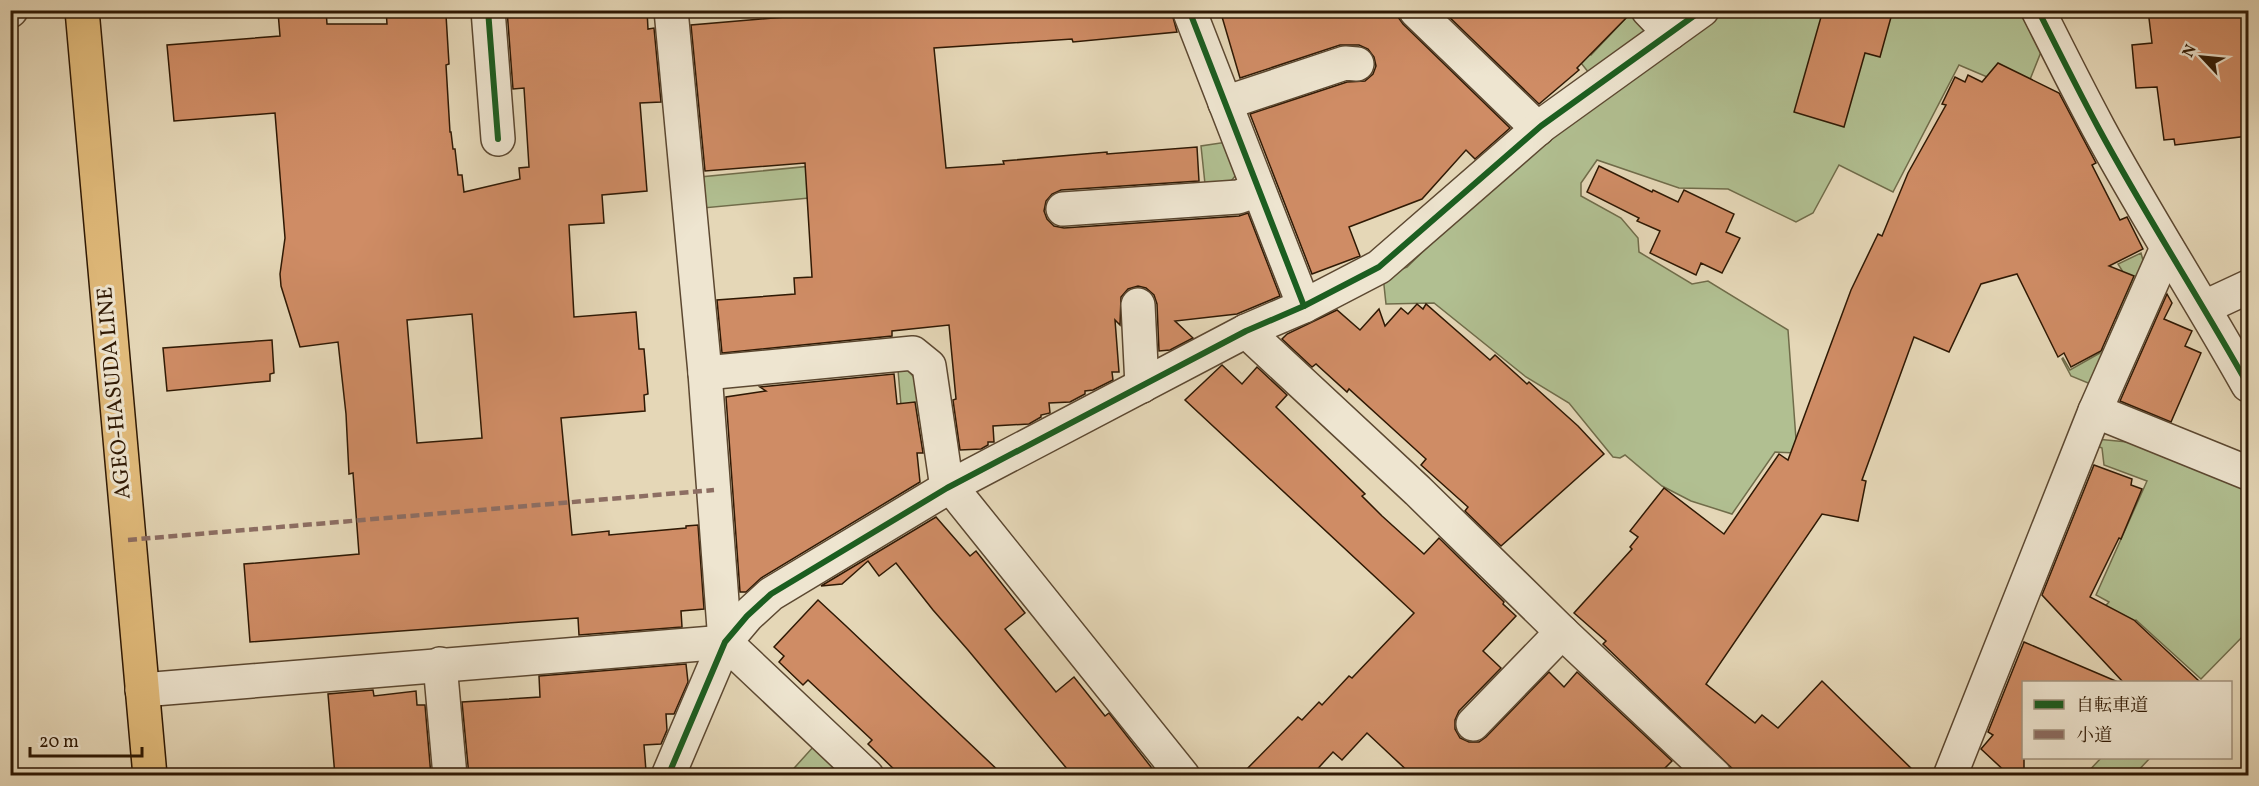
<svg xmlns="http://www.w3.org/2000/svg" width="2259" height="786" viewBox="0 0 2259 786" font-family="Vollkorn,'Noto Serif JP',serif">
  <style>
    .green { fill: #b1bf91; stroke: #706c4a; stroke-width: 1.5 }
    .building { fill: #cf8c65; stroke: #2f1904; stroke-width: 1.5; fill-rule: evenodd }
    .lines { fill: none; stroke-linecap: round; stroke-linejoin: round }
    .minor-casing { stroke: #5c4831; stroke-width: 36 }
    .major-casing { stroke: #2f1904; stroke-width: 36 }
    .minor { stroke: #eee5d0; stroke-width: 33 }
    .major { stroke: #e2bc7c; stroke-width: 33 }
    .quiet { stroke: #8d6e63; stroke-width: 4.5; stroke-dasharray: 9 4.5; stroke-linecap: butt }
    .cycleway-casing { stroke: #eee5d0; stroke-width: 10 }
    .cycleway { stroke: #1b5e20; stroke-width: 6 }
    .labels { text-anchor: middle; dominant-baseline: central; stroke-width: 6; stroke-linejoin: round; paint-order: stroke }
    .street-label { font-size: 22px; fill: #2f1904; stroke: #eee5d0 }
  </style>
  <rect width="100%" height="100%" fill="#e5d7b7"/>
  <filter id="stains"><feTurbulence type="fractalNoise" baseFrequency=".00333" numOctaves="4"/><feColorMatrix values="0 0 0 0 .2 0 0 0 0 .09 0 0 0 0 .02 0 0 0 .5 -.17"/></filter>
  <radialGradient id="worn" r=".72"><stop offset=".6" stop-color="#630" stop-opacity="0"/><stop offset="1" stop-color="#630" stop-opacity=".3"/></radialGradient>
  <!-- green -->
  <g class="green">
    <polygon points="1623,11 1633,11 1647,25 1645,35 1589,73 1573,53 1579,45 1591,55 1628,16"/>
    <polygon points="1722,11 2019,11 2041,52 2029,82 1999,82 1959,65 1893,192 1839,165 1813,213 1796,222 1728,189 1679,188 1597,160 1581,183 1581,196 1621,218 1638,238 1639,252 1692,284 1708,281 1788,330 1797,453 1775,452 1732,514 1691,501 1662,486 1625,455 1620,458 1613,457 1569,403 1526,377 1434,303 1386,304 1383,276 1407,267 1448,227 1488,194 1553,135"/>
    <polygon points="1227,142 1236,175 1231,181 1205,184 1201,146"/>
    <polygon points="943,153 945,185 703,208 700,177"/>
    <polygon points="2141,253 2144,264 2119,323 2099,286 2123,272 2118,264"/>
    <polygon points="2106,347 2093,385 2071,376 2062,359 2063,358 2070,370 2100,353 2100,351"/>
    <polygon points="907,369 917,381 920,415 902,417 898,370"/>
    <polygon points="2096,439 2149,444 2248,491 2248,631 2201,679 2136,620 2101,656 2080,633 2109,602 2096,595 2147,481 2104,465 2102,448 2095,445"/>
    <polygon points="814,746 846,776 787,776"/>
    <polygon points="2101,758 2150,758 2134,775 2085,775"/>
  </g>
  <!-- building -->
  <g class="building">
    <path d="M301,10H326L327,24H387L386,10H442V15H446L449,64L446,65L450,132H451L453,149H455L458,175H462L464,192L520,179L519,168L529,167L524,88L513,89L507,10H647L648,29L654,28L661,102L640,103L647,191L602,195L604,223L569,225L574,317L636,312L639,349H644L648,394L644,395L645,411L561,418L572,535L609,531V535L686,528V526L698,525L704,609L681,611L682,627L579,635L578,618L250,642L244,564L359,554L353,473L349,474L346,414L338,342L300,347L281,286L280,274L285,238L275,113L174,121L167,45L280,36L278,12ZM472,314L482,438L417,443L407,320Z"/>
    <polygon points="867,10 1171,10 1177,32 1073,42 1072,39 934,48 946,168 1004,164 1003,161 1107,152 1107,154 1197,147 1199,181 1061,190 1052,194 1046,201 1044,211 1047,219 1054,226 1064,228 1239,216 1248,213 1280,296 1237,314 1175,321 1193,338 1170,350 1159,351 1157,304 1154,295 1146,288 1138,286 1128,289 1121,297 1120,325 1115,320 1119,372 1112,372 1113,380 1093,390 1085,391 1085,394 1070,402 1049,403 1050,413 1041,415 1041,417 1029,424 993,426 994,442 988,442 988,445 981,449 960,450 953,400 956,399 949,325 892,331 892,336 722,353 717,300 795,294 794,278 812,277 805,163 705,171 691,25"/>
    <polygon points="1220,10 1398,10 1398,17 1403,24 1510,128 1475,159 1466,150 1422,199 1349,227 1360,256 1312,274 1250,114 1347,82 1365,81 1373,74 1376,66 1374,57 1368,49 1359,45 1340,45 1240,78"/>
    <polygon points="1442,10 1630,10 1630,14 1577,68 1579,70 1539,104"/>
    <polygon points="1823,10 1893,10 1880,57 1865,53 1844,127 1794,112"/>
    <polygon points="2148,10 2248,10 2248,136 2175,145 2174,139 2164,140 2157,87 2136,88 2132,45 2152,43"/>
    <polygon points="1998,63 2059,93 2096,163 2092,165 2120,220 2127,217 2143,249 2109,266 2134,276 2101,351 2071,367 2064,353 2058,357 2017,274 1981,284 1949,352 1914,337 1862,480 1866,481 1858,521 1822,514 1706,684 1755,723 1762,715 1778,728 1822,681 1919,776 1740,776 1603,644 1606,641 1574,613 1632,549 1630,547 1638,537 1630,531 1664,488 1724,534 1779,454 1788,460 1851,290 1878,234 1882,236 1908,173 1946,105 1942,104 1955,77 1965,82 1968,75 1982,82"/>
    <polygon points="1599,166 1652,192 1653,190 1678,202 1684,190 1734,214 1726,232 1740,238 1722,273 1701,263 1696,275 1650,253 1660,231 1637,221 1639,218 1587,192"/>
    <polygon points="2167,294 2172,303 2164,319 2192,331 2185,346 2201,353 2171,422 2120,401"/>
    <polygon points="1417,304 1423,309 1426,304 1490,360 1495,355 1527,384 1529,382 1578,426 1604,454 1501,546 1465,511 1468,507 1421,465 1426,459 1349,389 1347,392 1316,364 1312,367 1282,339 1287,334 1337,310 1360,330 1379,309 1385,326 1401,308 1408,314"/>
    <polygon points="272,340 274,373 270,374 270,381 167,391 163,348"/>
    <polygon points="1222,365 1242,384 1257,367 1287,395 1276,407 1365,494 1362,496 1382,516 1424,554 1439,538 1504,602 1503,604 1516,616 1483,651 1501,668 1459,711 1455,720 1455,729 1460,738 1469,742 1479,742 1486,737 1549,672 1564,687 1577,672 1672,761 1657,776 1413,776 1367,733 1342,760 1333,752 1311,776 1240,776 1298,717 1302,720 1319,702 1322,705 1349,676 1352,678 1414,613 1185,400"/>
    <polygon points="894,374 897,404 915,402 923,453 917,453 920,482 761,578 746,592 740,592 726,397 766,391 760,387"/>
    <polygon points="2094,465 2132,479 2131,485 2142,489 2121,539 2119,538 2090,597 2134,620 2200,682 2123,682 2042,595"/>
    <polygon points="936,517 970,556 976,551 1025,613 1005,629 1056,692 1074,677 1105,716 1109,713 1158,776 1073,776 968,650 933,610 896,563 879,576 868,561 842,584 821,586"/>
    <polygon points="818,600 846,626 1004,776 901,776 868,744 872,740 808,680 803,685 779,662 784,656 774,647"/>
    <polygon points="2024,642 2118,682 2024,682 2024,776 2010,776 1981,749 1993,735 1988,732"/>
    <polygon points="686,664 688,682 674,714 666,714 667,730 661,744 644,745 646,771 625,772 625,776 469,776 462,702 540,697 539,676"/>
    <polygon points="373,690 374,696 416,691 417,705 425,705 431,776 335,776 328,694"/>
  </g>
  <g class="lines">
    <defs>
      <g id="minor">
        <polyline points="488,10 498,139"/>
        <polyline points="671,10 705,373 725,642 867,776"/>
        <polyline points="1189,10 1304,306"/>
        <polyline points="1648,10 1670,33"/>
        <path d="M2038,10C2058,50 2078,90 2099,129C2146,216 2200,299 2248,385"/>
        <polyline points="10,11 11,10"/>
        <polyline points="1416,11 1538,129"/>
        <polyline points="1225,103 1345,63 1357,64"/>
        <polyline points="1063,209 1238,197 1258,190"/>
        <polyline points="1138,305 1142,386"/>
        <polyline points="2205,307 2248,287"/>
        <polyline points="1246,331 1418,491 1562,632 1715,776"/>
        <polyline points="705,373 913,353 929,366 947,488"/>
        <polyline points="2095,411 2248,473"/>
        <polyline points="951,487 1183,776"/>
        <polyline points="440,664 450,776"/>
        <polyline points="142,690 725,642"/>
        <polyline points="1473,724 1562,632"/>
        <polyline points="668,776 725,642 747,616 771,594 947,488 1246,331 1304,306 1379,267 1541,126 1702,10"/>
        <polyline points="1950,776 2095,411 2167,248"/>
      </g>
      <polyline id="major" points="82,10 150,776"/>
    </defs>
    <!-- minor casing -->
    <use href="#minor" class="minor-casing"/>
    <!-- major casing -->
    <use href="#major" class="major-casing"/>
    <!-- minor -->
    <use href="#minor" class="minor"/>
    <!-- major -->
    <use href="#major" class="major"/>
    <!-- quiet -->
    <polyline class="quiet" points="128,540 714,490"/>
    <defs>
      <g id="cycleway">
        <polyline points="488,10 498,139"/>
        <polyline points="1189,10 1304,306"/>
        <path d="M2038,10C2058,50 2078,90 2099,129C2146,216 2200,299 2248,385"/>
        <polyline points="668,776 725,642 747,616 771,594 947,488 1246,331 1304,306 1379,267 1541,126 1702,10"/>
      </g>
    </defs>
    <!-- cycleway casing -->
    <use href="#cycleway" class="cycleway-casing"/>
    <!-- cycleway -->
    <use href="#cycleway" class="cycleway"/>
  </g>
  <g class="labels">
    <!-- street labels -->
    <g class="street-label">
      <text transform="translate(115 393) rotate(-95)">AGEO-HASUDA LINE</text>
    </g>
  </g>
  <!-- margin -->
  <rect width="2259" height="786" fill="none" stroke="#e5d7b7" stroke-width="36"/>
  <rect x="12" y="12" width="2235" height="762" fill="none" stroke="#2f1904" stroke-width="3"/>
  <rect x="18" y="18" width="2223" height="750" fill="none" stroke="#2f1904" stroke-width="1.5"/>
  <!-- legend -->
  <rect x="2022" y="681" width="210" height="78" fill="#eee5d0" stroke="#a2937e" stroke-width="1.5"/>
  <rect x="2034" y="700" width="30" height="9" fill="#1b5e20" stroke="#a2937e" stroke-width="1.5"/>
  <text x="2076" y="711" font-size="18" fill="#2f1904">自転車道</text>
  <rect x="2034" y="730" width="30" height="9" fill="#8d6e63" stroke="#a2937e" stroke-width="1.5"/>
  <text x="2076" y="741" font-size="18" fill="#2f1904">小道</text>
  <!-- north arrow -->
  <g transform="translate(2202 57) rotate(296)" stroke="#eee5d0" stroke-width="4.5" paint-order="stroke">
  <path d="M0-4.5L10 22L0 15L-10 22Z" fill="#2f1904"/>
  <text y="-9" font-size="16" font-weight="bold" text-anchor="middle" fill="#2f1904">N</text>
  </g>
  <!-- scale -->
  <path d="M30 747v9h112v-9" fill="none" stroke="#2f1904" stroke-width="3"/>
  <text x="39" y="747" font-size="18" fill="#2f1904" stroke="#eee5d0" stroke-width="4.5" paint-order="stroke">20 m</text>
  <rect width="100%" height="100%" filter="url(#stains)"/>
  <rect width="100%" height="100%" fill="url(#worn)"/>
</svg>
